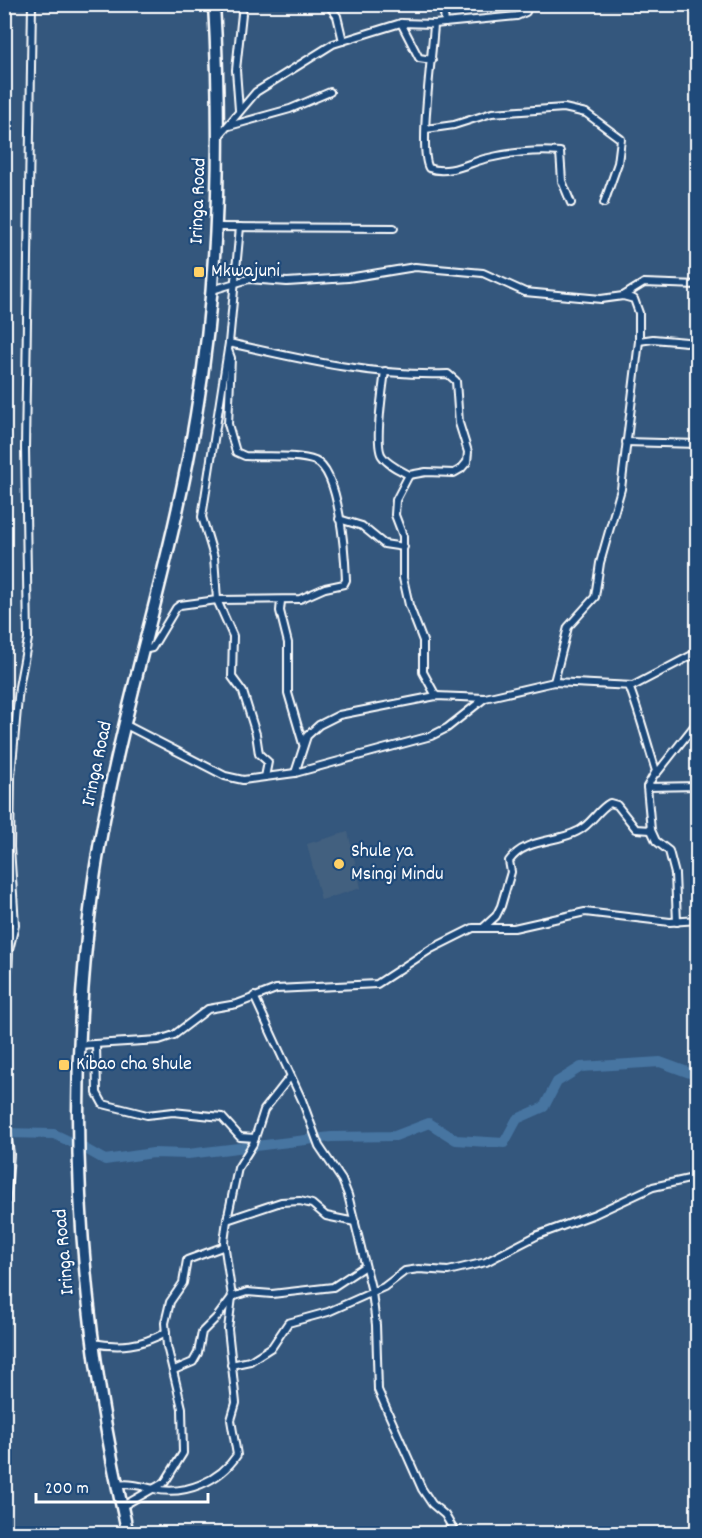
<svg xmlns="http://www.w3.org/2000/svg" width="702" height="1538" viewBox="0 0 702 1538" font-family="Dekko,sans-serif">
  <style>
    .built { fill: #43607f }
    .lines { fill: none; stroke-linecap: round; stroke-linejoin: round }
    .river { stroke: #4674a1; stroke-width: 10 }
    .minor-casing { stroke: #fff; stroke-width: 10 }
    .trunk-casing { stroke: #fff; stroke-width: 15 }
    .minor { stroke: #1f4a7a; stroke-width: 6 }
    .trunk { stroke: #1f4a7a; stroke-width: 10 }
    .poi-dot { fill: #ffd166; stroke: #1f4a7a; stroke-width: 2 }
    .labels { text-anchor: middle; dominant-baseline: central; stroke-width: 4.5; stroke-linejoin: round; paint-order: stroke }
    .street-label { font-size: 20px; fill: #fff; stroke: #1f4a7a }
    .poi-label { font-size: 20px; fill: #fff; stroke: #1f4a7a; text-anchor: start }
  </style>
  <rect width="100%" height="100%" fill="#34577d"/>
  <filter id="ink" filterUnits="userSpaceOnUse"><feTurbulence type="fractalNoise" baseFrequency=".0167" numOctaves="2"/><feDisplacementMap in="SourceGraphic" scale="12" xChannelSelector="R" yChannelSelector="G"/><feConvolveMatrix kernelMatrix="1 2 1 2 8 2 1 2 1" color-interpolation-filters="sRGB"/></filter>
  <g filter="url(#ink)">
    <!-- built -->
    <polygon class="built" points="348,832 361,888 321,900 307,844"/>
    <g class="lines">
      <!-- river -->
      <g class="river">
        <polyline points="4,1133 54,1134 71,1142"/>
        <polyline points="82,1147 105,1160 153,1153 188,1154 331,1137 395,1136 429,1123 456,1140 504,1143 517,1119 544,1107 557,1082 581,1067 660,1062 698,1076"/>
      </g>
      <defs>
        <g id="minor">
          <polyline points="328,4 337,16 343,41"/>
          <polyline points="443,4 445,23"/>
          <polyline points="401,23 419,58 432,60"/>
          <path d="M434,24C433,50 418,151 429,168C447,175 467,164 484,159C508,153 535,150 560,152L562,181L571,203"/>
          <polyline points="239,110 236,70 243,4"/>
          <polyline points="229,126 290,109 330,92"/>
          <polyline points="426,129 454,125 492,113 564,108 586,113 621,139 618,163 604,203"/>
          <polyline points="219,136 256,92 333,44 401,23 434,24 517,16 526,12 528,4"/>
          <polyline points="216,227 394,228"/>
          <polyline points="240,227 229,343 202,517 214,557 217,600 233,636 232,677 243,692 256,734 259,754 268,762 265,777"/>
          <polyline points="212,290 249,279 287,282 348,278 415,267 483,273 525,292 601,299 623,296 634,299 639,313 639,341 621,489 600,563 595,597 568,627 554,682"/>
          <polyline points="623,296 644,283 698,285"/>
          <polyline points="639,341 653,339 698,343"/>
          <path d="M229,343C300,359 375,377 448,374L456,381L459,423L468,452L467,462L461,469L454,473L426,472L409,475L396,500L395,515L403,536V578L409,605L423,641V672L436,696"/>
          <path d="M385,371C383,387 374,445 382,456C388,465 400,470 409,475"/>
          <polyline points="626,442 698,444"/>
          <polyline points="339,519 362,526 384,544 404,547"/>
          <polyline points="281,601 280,611 288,643 288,693 303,744"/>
          <path d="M143,650L152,648L176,608L180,605L217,600L300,599L325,588L344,584L346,580C345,556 340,471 315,461C299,454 263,457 245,456L236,452L228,424L231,358L228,350"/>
          <path d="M629,686C640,714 647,743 656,771L647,787L651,830L656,841L669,851L675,874L677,922"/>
          <polyline points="124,724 225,776 243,780 295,773 431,736 447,728 485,698"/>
          <polyline points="295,773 307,736 319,725 339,715 436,696 485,698 554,682 633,686 698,652"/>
          <polyline points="657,773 698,721"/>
          <polyline points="647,787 698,786"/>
          <path d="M484,927L496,916L501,906L511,872L509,861C525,838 556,843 578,831C591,825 598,809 610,803L617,805L636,829L651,830"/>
          <polyline points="254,996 302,1100 319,1146 342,1180 348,1195 372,1292 376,1325 378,1390 422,1489 432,1504 445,1515 456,1534"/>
          <polyline points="96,1044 97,1093 103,1104 147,1115 173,1112 222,1117 240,1137 255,1138"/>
          <polyline points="78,1045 159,1040 174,1035 208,1009 237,1004 276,989 377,984 431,949 473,928 514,928 585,912 670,922 698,920"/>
          <polyline points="4,1072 9,950 15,925 10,847 11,776 19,687 28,639 25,448 32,4"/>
          <polyline points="4,1111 10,1154 4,1233"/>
          <polyline points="227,1220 281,1202 300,1201 312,1204 326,1216 355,1222"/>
          <path d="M92,1343C120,1348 141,1346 166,1332"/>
          <polyline points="231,1365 250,1361 272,1347 288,1323 328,1312 384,1287 405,1271 419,1269 448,1271 486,1262 538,1235 595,1214 653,1187 698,1177"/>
          <polyline points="174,1370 193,1362 198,1353 202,1332 217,1317 232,1297 247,1292 272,1294 333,1287 365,1266"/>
          <path d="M117,1485C131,1483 141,1486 154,1489C185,1496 220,1481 237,1455L231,1420L236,1403L228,1329L232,1297L224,1242L227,1220L238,1168L253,1144L264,1110L290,1077"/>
          <polyline points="121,1507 165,1482 183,1453 182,1408 167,1346 165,1323 170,1302 183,1283 187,1260 225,1246"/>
        </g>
        <path id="trunk" d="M128,1534C78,1320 64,1103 93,886C115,726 170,574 196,415C219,279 222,142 214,4"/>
      </defs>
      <!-- minor casing -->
      <use href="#minor" class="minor-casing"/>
      <!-- trunk casing -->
      <use href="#trunk" class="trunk-casing"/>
      <!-- minor -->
      <use href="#minor" class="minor"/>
      <!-- trunk -->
      <use href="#trunk" class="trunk"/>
    </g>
  </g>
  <!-- markers -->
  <g class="poi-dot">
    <rect x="193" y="266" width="12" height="12" rx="3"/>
    <circle cx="339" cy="864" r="6"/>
    <rect x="58" y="1059" width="12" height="12" rx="3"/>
  </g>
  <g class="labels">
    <!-- street labels -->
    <g class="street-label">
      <text transform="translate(199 201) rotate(-88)">Iringa Road</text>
      <text transform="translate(98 764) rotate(-78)">Iringa Road</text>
      <text transform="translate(65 1252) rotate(-95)">Iringa Road</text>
    </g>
    <!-- poi labels -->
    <g class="poi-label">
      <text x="211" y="272">Mkwajuni</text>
      <text x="351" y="852">Shule ya<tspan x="351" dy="23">Msingi Mindu</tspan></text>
      <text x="76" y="1065">Kibao cha Shule</text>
    </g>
  </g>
  <!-- margin -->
  <rect width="702" height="1538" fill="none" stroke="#1f4a7a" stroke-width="24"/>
  <rect x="12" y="12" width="678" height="1514" fill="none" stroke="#fff" stroke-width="2" filter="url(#ink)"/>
  <!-- scale -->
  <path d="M36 1493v9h172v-9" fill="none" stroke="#ffffff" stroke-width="3"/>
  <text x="45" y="1493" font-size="18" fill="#ffffff" stroke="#1f4a7a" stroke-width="4.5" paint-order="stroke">200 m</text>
</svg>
